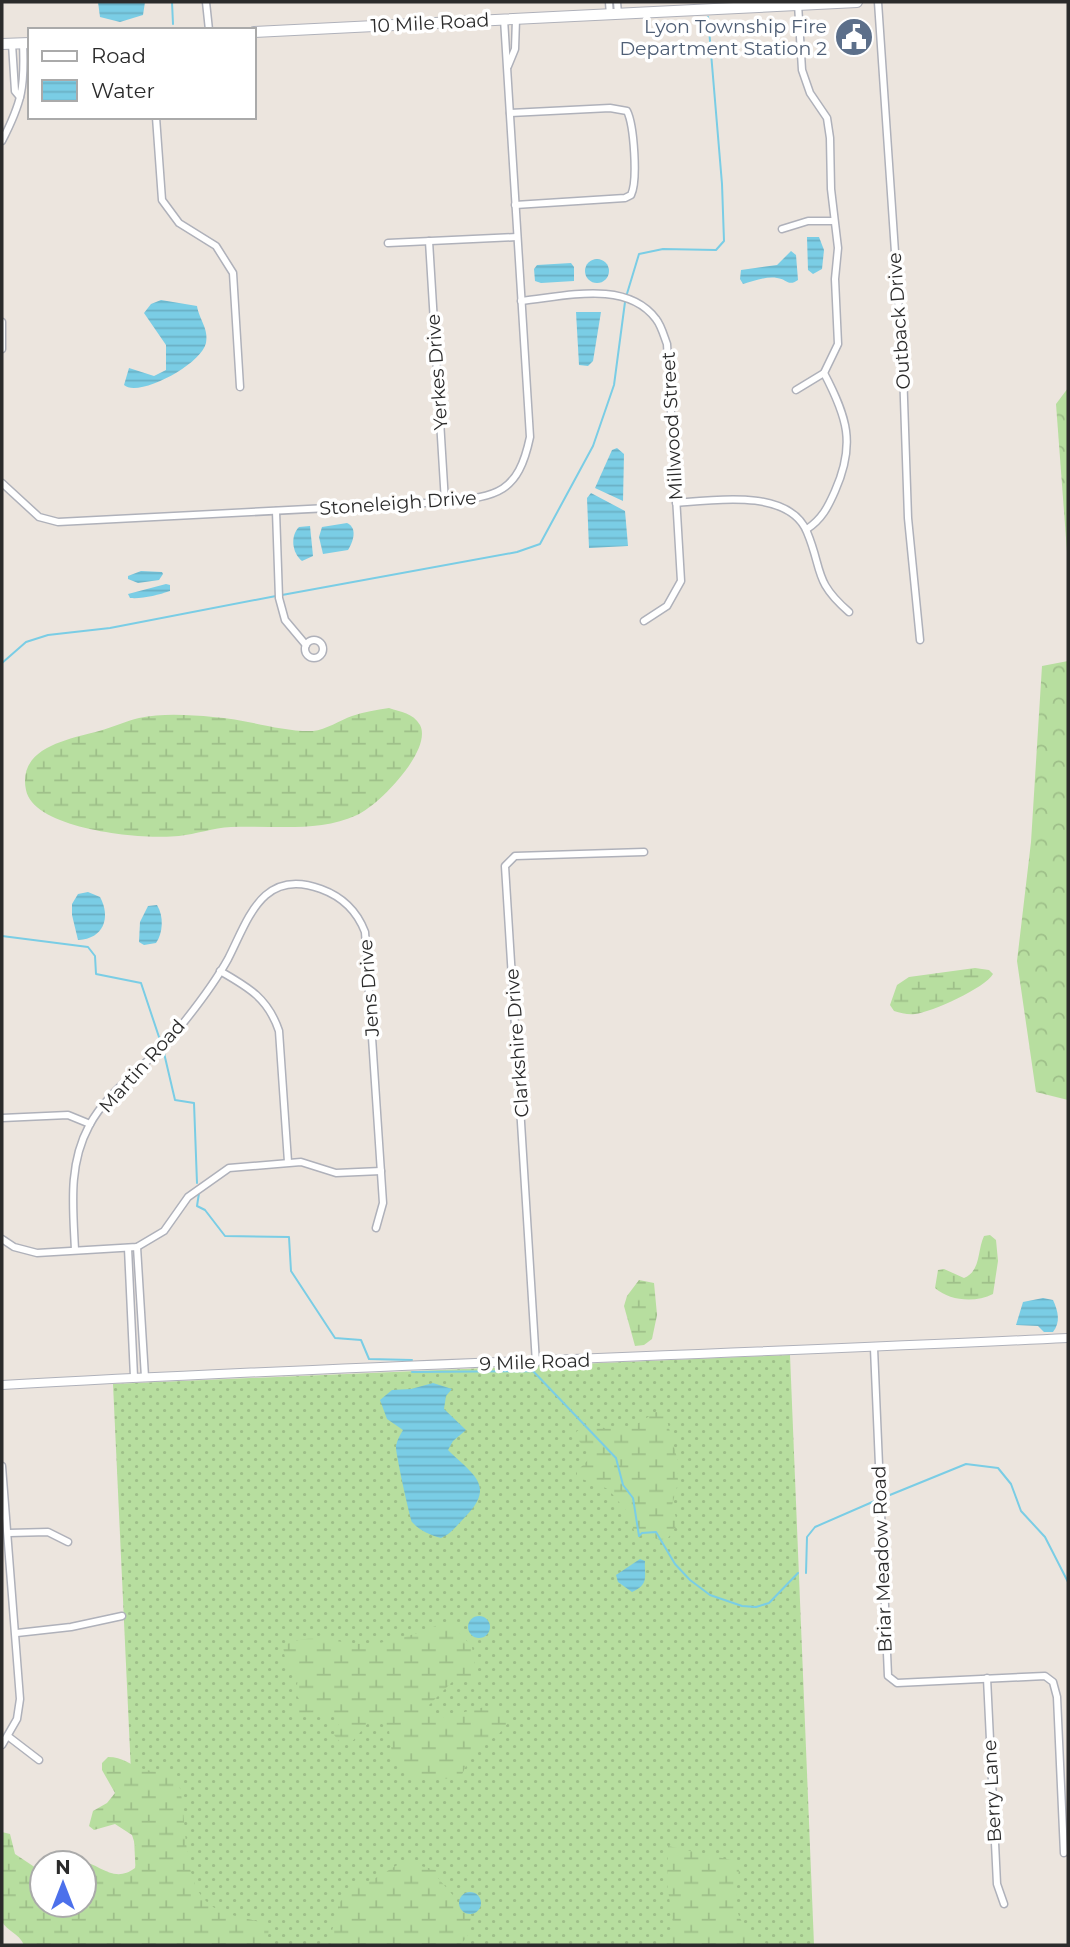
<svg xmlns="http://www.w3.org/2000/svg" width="1070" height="1947" viewBox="0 0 1070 1947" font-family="Montserrat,sans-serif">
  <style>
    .grass { fill: url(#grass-dots) }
    .forest { fill: url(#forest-crowns) }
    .wetland { fill: url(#wetland-marsh) }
    .water { fill: url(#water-rules) }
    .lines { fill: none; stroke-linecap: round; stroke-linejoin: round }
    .stream { stroke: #7acde5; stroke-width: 2 }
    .minor-casing { stroke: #afb1ba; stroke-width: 9 }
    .tertiary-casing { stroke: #afb1ba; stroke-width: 10 }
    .secondary-casing { stroke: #afb1ba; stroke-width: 12 }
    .minor { stroke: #fff; stroke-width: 6 }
    .tertiary { stroke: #fff; stroke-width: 8 }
    .secondary { stroke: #fff; stroke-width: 10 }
    .labels { text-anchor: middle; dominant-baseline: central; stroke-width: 7; stroke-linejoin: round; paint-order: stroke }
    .street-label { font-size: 19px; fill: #2b2b2b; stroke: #fff }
    .service-label { font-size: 19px; fill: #4e5e75; stroke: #fff; text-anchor: end }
  </style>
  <defs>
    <pattern id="grass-dots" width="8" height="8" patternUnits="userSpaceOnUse" patternTransform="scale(1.75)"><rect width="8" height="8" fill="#b7de9f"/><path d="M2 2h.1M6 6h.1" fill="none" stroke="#9ebf89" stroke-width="1.8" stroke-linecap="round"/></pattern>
    <pattern id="forest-crowns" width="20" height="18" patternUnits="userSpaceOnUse" patternTransform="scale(1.75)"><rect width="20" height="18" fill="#b7de9f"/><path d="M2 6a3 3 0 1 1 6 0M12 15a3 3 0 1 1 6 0" fill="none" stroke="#9ebf89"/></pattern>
    <pattern id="wetland-marsh" width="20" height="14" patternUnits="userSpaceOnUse" patternTransform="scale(1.75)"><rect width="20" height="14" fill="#b7de9f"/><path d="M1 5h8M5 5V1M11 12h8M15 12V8" fill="none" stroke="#9ebf89"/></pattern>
    <pattern id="water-rules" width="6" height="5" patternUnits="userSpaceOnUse" patternTransform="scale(1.75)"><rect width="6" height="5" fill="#7acde5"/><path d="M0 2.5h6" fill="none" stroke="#6ab0c5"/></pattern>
  </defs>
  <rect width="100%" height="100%" fill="#ece5de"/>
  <!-- grass -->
  <polygon class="grass" points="790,1355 814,1945 139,1945 113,1384"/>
  <!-- forest -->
  <g class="forest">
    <polygon points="1068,388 1068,565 1056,404"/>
    <polygon points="1068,661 1068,1100 1036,1092 1017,961 1031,842 1042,666"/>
  </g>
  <!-- wetland -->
  <g class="wetland">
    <path d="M389,708C401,712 413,713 420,725C433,750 378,806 357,815C318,833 272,825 231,827C213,828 196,834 179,836C144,840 34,830 26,790C17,747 70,739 99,731C113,727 126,721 139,718C163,713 190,715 213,717C247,719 280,732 313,731C326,730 340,720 352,716C364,712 376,710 389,708Z"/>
    <path d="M975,968L989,970L993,974C985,988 932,1012 915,1014C908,1015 901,1013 894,1011L890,1005L897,985L909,977Z"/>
    <path d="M990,1235L996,1240L998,1261L993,1294C975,1303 950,1301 935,1288L938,1270L944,1269L964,1278C981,1271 977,1251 984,1236Z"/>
    <polygon points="639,1280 654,1283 657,1315 652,1339 644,1345 635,1346 624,1306 627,1296"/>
    <polygon points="656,1412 666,1417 677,1458 678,1483 672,1505 678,1524 668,1538 660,1540 634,1531 629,1514 608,1489 577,1477 577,1471 590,1458 590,1453 578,1440 576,1432 584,1426 627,1430"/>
    <path d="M449,1621L472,1647L477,1680H454L428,1706L440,1718L489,1706L502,1715L508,1723L498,1735L473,1750L460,1779L415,1778L393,1762L389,1730L379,1721L369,1722L351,1743L342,1744L334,1735L342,1716L341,1713C327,1717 309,1711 293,1716L299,1699L296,1694L298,1677L285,1658L283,1646C310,1631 336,1644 364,1644C393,1644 422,1631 449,1621Z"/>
    <path d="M108,1757C123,1757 130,1765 143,1769C152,1772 166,1771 174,1776C189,1787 178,1873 205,1900C223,1919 247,1915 269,1926L267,1945H24C19,1933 6,1931 2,1921V1832L10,1834L15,1854L39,1870L42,1905H84V1863L81,1861C100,1864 114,1884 135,1868L139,1857L132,1835L115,1824L94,1830L89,1826L93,1811L107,1803L115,1793L102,1770V1763Z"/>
    <path d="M668,1846L740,1862C735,1905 728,1920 769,1945H665L673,1923L667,1883Z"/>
    <polygon points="399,1864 413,1864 436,1870 438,1878 457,1900 457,1907 471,1917 467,1937 460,1945 328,1945 340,1902 350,1885 369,1882"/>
  </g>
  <!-- water -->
  <g class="water">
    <polygon points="98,2 145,2 143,15 120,22 100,17"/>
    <polygon points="807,237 819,237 824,250 822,269 813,274 808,270"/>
    <path d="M791,251L796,255L798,280C788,287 787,279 777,278C767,276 753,281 743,284L740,279L741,270L777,265Z"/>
    <circle cx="597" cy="271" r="12"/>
    <polygon points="571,263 574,267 574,281 541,283 535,281 534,269 537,265"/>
    <path d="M161,300L197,306C199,319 209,329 206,343C201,365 138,398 124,385L129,368L154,376L166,370V345L144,313L151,304Z"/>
    <polygon points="576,312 601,312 593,361 588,366 579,365"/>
    <polygon points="617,448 624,454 623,501 595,488 612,450"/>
    <polygon points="591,493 625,511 628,546 589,548 587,498"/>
    <path d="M347,523C358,528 353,542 348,550L323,554L319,537L322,527Z"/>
    <path d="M310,526L313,556L302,561C292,553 290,536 299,527Z"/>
    <polygon points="141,571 162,572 163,574 159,580 138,583 128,579 128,576"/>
    <path d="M166,584L170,585V591C158,595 143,599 130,598L128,594Z"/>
    <path d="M88,892L100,897C111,917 104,939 78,940L72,915V904L78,894Z"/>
    <path d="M157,905C164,916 163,933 156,943L144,945L139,942L140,922L148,906Z"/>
    <path d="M1043,1298L1053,1300C1058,1311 1061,1322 1053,1332H1044L1038,1326L1016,1325L1023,1302Z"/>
    <path d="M433,1383L452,1389L446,1396L444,1409L466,1430L453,1441L448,1450C472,1474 496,1485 466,1516C458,1524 451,1534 441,1538C430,1535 420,1531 412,1522C410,1518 395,1451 396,1446C397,1440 400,1435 403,1430L387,1419L380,1400L392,1390L411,1389Z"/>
    <path d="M640,1559L645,1561C644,1576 650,1584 632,1592L618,1582L616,1575Z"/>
    <circle cx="479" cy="1627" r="11"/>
    <circle cx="470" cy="1903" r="11"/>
  </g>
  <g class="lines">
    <!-- stream -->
    <g class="stream">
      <polyline points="172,2 173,24"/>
      <polyline points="626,297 639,254 663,249 716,250 724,241 722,184 708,17"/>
      <polyline points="282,595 517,552 540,544 593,446 614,385 625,302"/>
      <polyline points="2,663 26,642 48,635 110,628 276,596"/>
      <polyline points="2,936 88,947 95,956 96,974 141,983 161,1043"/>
      <polyline points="164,1053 175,1100 194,1103 197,1183"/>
      <polyline points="199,1193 197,1206 205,1210 225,1236 289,1237 291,1271 335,1338 361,1340 369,1359 412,1360"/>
      <polyline points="412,1372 533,1371 616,1458 623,1485 633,1498 639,1536 642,1533 656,1532 675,1564 690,1580 710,1595 742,1606 756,1607 769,1603 798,1573"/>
      <polyline points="885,1497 966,1464 998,1468 1011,1484 1021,1511 1045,1537 1068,1582"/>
      <polyline points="806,1573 807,1537 815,1527 877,1500"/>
    </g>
    <defs>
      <g id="minor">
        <polyline points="206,2 209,30"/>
        <polyline points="609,2 610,15"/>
        <polyline points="617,2 618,14"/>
        <polyline points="878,2 903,370 908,518 920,640"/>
        <polyline points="12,44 15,91 20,97"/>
        <polyline points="508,66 515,49 516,19"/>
        <path d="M510,113L610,108L627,111C634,125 638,181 631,195L625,198L515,205"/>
        <polyline points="156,117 162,200 179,223 216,246 233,273 240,387"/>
        <path d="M2,141C22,102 25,87 23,43"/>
        <polyline points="782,229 808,221 833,221"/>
        <polyline points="429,241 445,502"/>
        <polyline points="388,243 517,237"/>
        <path d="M521,301C563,297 626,279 656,319C661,325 664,336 667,344L681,581L667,606L644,621"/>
        <polyline points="2,322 2,349"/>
        <polyline points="796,390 824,373 838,344 835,279 838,248 831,189 830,138 827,118 810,93 802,70 798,4"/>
        <path d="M2,483L39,517L58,522L445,502C497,496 518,494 530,437L504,19"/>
        <path d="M676,503C712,500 789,488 807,532C823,570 813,581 849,612"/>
        <polyline points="276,511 279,598 285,620 306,645"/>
        <path d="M807,529C822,519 828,507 835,491C856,444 847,417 824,373"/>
        <circle cx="314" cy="649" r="9"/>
        <path d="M220,971C248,987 268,998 279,1031L288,1162"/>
        <polyline points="2,1118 68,1115 90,1124"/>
        <polyline points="2,1239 14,1247 37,1253 137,1247 164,1231 188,1197 229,1168 301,1162 336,1173 381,1171"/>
        <polyline points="137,1247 145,1377"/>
        <polyline points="128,1248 134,1377"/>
        <path d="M75,1250C73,1207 68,1165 89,1126C107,1091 150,1063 176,1032C194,1010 214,984 228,959C248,920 262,867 321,889C343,897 357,911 365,932L383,1203L376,1228"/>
        <polyline points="874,1348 888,1676 897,1683 1045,1676 1053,1682 1057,1697 1064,1853"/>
        <polyline points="536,1363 505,866 515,856 644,852"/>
        <polyline points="2,1466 20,1699 17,1719 2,1745"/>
        <polyline points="9,1533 48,1532 68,1542"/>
        <polyline points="17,1633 71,1627 122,1616"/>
        <polyline points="987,1678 997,1884 1004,1904"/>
        <polyline points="9,1737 39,1760"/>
      </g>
      <path id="tertiary" d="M2,1385C357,1365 713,1355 1068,1338"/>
      <g id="secondary">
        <polyline points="254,32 857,2"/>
        <polyline points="2,44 30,43"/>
      </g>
    </defs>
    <!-- minor casing -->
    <use href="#minor" class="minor-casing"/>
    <!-- tertiary casing -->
    <use href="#tertiary" class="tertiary-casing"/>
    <!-- secondary casing -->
    <use href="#secondary" class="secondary-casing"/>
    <!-- minor -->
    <use href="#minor" class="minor"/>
    <!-- tertiary -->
    <use href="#tertiary" class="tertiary"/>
    <!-- secondary -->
    <use href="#secondary" class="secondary"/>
  </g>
  <!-- icons -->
  <defs>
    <symbol id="civic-disc" viewBox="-11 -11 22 22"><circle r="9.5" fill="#5c6f8a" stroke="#fff"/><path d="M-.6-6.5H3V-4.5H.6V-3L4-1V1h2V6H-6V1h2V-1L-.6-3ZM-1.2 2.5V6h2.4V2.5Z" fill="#fff"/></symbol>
  </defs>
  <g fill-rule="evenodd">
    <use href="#civic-disc" x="832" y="15" width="44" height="44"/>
  </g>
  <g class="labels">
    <!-- street labels -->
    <g class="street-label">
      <text transform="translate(430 23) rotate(-3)">10 Mile Road</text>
      <text transform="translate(899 321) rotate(-94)">Outback Drive</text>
      <text transform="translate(437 372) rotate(-94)">Yerkes Drive</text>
      <text transform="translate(672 426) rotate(-93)">Millwood Street</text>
      <text transform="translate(398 503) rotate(-4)">Stoneleigh Drive</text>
      <text transform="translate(369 988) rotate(-94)">Jens Drive</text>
      <text transform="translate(517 1043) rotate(-94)">Clarkshire Drive</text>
      <text transform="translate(142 1066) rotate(-48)">Martin Road</text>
      <text transform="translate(535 1362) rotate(-2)">9 Mile Road</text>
      <text transform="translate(882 1559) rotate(-92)">Briar Meadow Road</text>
      <text transform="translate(992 1791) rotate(-93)">Berry Lane</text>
    </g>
    <!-- service labels -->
    <g class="service-label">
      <text x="827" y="26">Lyon Township Fire<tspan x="827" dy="22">Department Station 2</tspan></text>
    </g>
  </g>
  <!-- border -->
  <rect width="1070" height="1947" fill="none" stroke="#2b2b2b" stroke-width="7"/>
  <!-- legend -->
  <rect x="28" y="28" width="228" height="91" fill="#ffffff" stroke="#aaaaaa" stroke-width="2"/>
  <rect x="42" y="51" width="35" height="10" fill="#ffffff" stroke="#aaaaaa" stroke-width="2"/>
  <text x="91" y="63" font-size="21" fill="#2b2b2b">Road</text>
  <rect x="42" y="80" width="35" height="21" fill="url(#water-rules)" stroke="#aaaaaa" stroke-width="2"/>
  <text x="91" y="98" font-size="21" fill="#2b2b2b">Water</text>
  <!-- north arrow -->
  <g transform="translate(63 1884)"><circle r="33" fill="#ffffff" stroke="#aaaaaa" stroke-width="2"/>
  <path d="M0-5L12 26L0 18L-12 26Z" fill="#4c70eb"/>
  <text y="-10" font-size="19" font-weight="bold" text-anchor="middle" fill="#2b2b2b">N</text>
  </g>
</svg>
